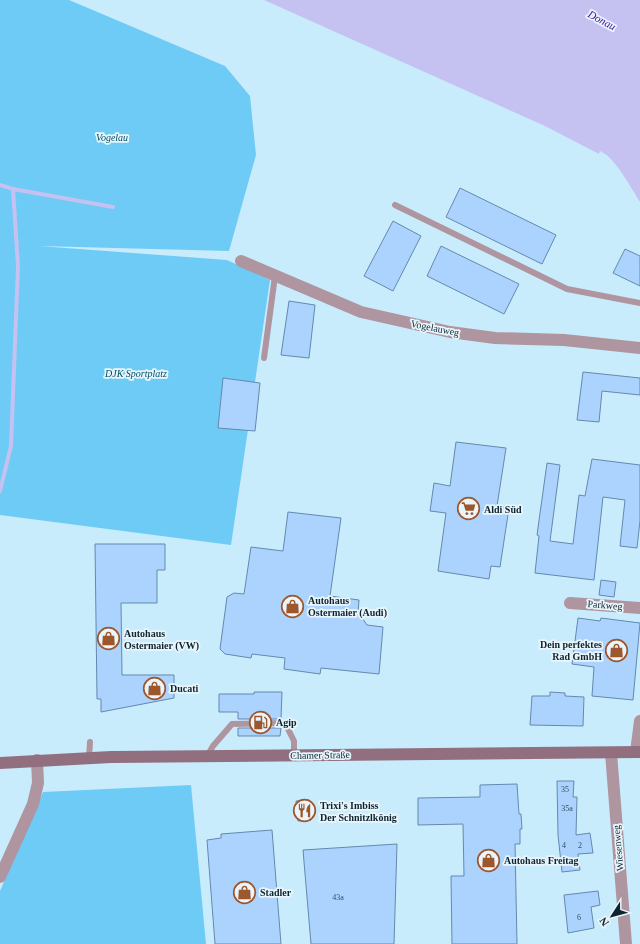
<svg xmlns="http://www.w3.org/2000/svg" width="640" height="944" viewBox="0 0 640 944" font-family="Georgia,serif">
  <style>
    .green { fill: #6dcbf6 }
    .water { fill: #c5c1f1 }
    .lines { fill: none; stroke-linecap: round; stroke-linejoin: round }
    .stream { stroke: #c5c1f1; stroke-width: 4 }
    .building { fill: #abd3fd; stroke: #6389af }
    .lane { stroke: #ae95a0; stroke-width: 6 }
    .street { stroke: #ae95a0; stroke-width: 12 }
    .secondary { stroke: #916f7f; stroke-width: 12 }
    .labels { text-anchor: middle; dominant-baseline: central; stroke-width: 3.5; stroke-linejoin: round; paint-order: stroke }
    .number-label { font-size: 8px; fill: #345062 }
    .park-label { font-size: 10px; font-style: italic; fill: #004f6a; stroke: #e9f5fb }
    .street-label { font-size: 10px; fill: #0c242f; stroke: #e9f5fb }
    .poi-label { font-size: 10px; font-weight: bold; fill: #0c242f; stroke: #e9f5fb; text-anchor: start }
    .water-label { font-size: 11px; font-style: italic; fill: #450c9e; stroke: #e9f5fb }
  </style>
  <rect width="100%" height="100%" fill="#c9ecfd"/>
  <!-- green -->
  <g class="green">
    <polygon points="0,0 69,0 225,66 250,96 256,155 229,251 39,246 227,260 270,280 231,545 0,515"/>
    <polygon points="191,785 206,944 0,944 0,891 43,792"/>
  </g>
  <!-- water -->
  <path class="water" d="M264,0H640V202C631,188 615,157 600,151L599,154L545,126Z"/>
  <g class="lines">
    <!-- stream -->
    <g class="stream">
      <polyline points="0,185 13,189 113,207"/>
      <polyline points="0,491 11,446 18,266 13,189"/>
    </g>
  </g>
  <!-- building -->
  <g class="building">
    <polygon points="460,188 556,235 542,264 446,217"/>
    <polygon points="393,221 421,236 393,291 364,276"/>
    <polygon points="441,246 519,284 504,314 427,276"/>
    <polygon points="625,249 640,256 640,286 613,273"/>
    <polygon points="289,301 315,305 309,358 281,355"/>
    <polygon points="583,372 640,378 640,395 602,391 599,422 577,420"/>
    <polygon points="223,378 260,383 255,431 218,428"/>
    <polygon points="456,442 506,448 497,506 509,508 500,567 491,566 489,579 438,571 446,513 430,511 434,483 450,486"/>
    <polygon points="592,459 640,465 640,521 637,548 620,546 625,500 603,497 594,580 535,573 539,536 537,535 547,463 560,465 550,541 573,544 579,495 585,496"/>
    <polygon points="288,512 341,518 330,596 359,600 358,612 367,625 383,627 379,674 321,668 320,674 284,669 285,658 252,654 251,658 225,654 220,649 227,597 234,593 244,594 251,547 283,551"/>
    <polygon points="95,544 165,544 165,570 157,570 157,603 121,603 122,675 174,675 174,698 101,712 101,699 97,699"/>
    <polygon points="601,580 616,582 614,597 599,595"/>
    <polygon points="578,618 600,621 601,618 640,623 633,700 592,696 594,667 572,664"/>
    <polygon points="254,692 282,692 281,719 238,719 238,712 219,712 219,694 254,694"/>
    <polygon points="550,692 565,693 565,696 584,697 583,726 530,725 532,696 550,696"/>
    <polygon points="238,728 281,728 280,736 238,736"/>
    <polygon points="557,781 574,781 573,797 577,797 576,835 590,833 593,853 578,854 580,870 562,872 558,835"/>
    <polygon points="517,784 519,814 521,814 522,829 520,829 520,844 515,844 517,944 452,944 451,876 464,876 463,824 418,825 418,798 480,797 480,785"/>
    <polygon points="309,800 311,820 298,821 296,801"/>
    <polygon points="272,830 281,944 215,944 207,840 221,838 221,834"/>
    <polygon points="397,844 394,944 311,944 303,850"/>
    <polygon points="598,891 600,905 591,907 594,928 568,933 564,895"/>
  </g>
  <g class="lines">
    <!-- lane -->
    <g class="lane">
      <polyline points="395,205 567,289 640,303"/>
      <polyline points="264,358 275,276"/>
      <polyline points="207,756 213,746 232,724 285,723 294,741 294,756"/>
      <polyline points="89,758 90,742"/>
    </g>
    <!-- street -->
    <g class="street">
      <polyline points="241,261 361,312 450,332 495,338 564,340 640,348"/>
      <polyline points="570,603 640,608"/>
      <polyline points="636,752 640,721"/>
      <polyline points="611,753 626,944"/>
      <polyline points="0,877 33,804 38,783 37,760"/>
    </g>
    <!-- secondary -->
    <polyline class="secondary" points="0,763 111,757 640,752"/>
  </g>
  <!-- icons -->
  <defs>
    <symbol id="supermarket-ring" viewBox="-11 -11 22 22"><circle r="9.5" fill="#e9f5fb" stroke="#9d572d" stroke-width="1.5"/><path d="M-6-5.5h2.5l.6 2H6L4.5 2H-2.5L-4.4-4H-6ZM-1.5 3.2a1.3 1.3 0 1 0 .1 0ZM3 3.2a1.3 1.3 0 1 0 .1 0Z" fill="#9d572d"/></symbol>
    <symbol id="shop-ring" viewBox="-11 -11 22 22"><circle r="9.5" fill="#e9f5fb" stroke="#9d572d" stroke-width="1.5"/><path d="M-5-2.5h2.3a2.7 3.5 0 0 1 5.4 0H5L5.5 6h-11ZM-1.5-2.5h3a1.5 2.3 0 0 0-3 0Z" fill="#9d572d"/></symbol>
    <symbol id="fuel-ring" viewBox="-11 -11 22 22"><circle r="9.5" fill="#e9f5fb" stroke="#9d572d" stroke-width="1.5"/><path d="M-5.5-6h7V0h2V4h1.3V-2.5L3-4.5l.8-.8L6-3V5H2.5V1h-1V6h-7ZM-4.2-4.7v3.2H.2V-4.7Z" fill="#9d572d"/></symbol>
    <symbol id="restaurant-ring" viewBox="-11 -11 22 22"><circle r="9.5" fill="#e9f5fb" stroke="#9d572d" stroke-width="1.5"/><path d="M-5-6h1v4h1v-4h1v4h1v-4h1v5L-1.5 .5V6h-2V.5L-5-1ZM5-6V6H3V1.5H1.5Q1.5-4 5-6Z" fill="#9d572d"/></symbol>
  </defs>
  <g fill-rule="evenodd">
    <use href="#supermarket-ring" x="456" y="496" width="25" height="25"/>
    <use href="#shop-ring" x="280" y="594" width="25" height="25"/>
    <use href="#shop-ring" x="96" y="626" width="25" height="25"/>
    <use href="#shop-ring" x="604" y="638" width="25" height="25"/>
    <use href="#shop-ring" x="142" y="676" width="25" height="25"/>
    <use href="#fuel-ring" x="248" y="710" width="25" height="25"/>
    <use href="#restaurant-ring" x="292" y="798" width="25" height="25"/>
    <use href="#shop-ring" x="476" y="848" width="25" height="25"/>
    <use href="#shop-ring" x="232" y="880" width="25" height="25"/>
  </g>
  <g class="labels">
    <!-- number labels -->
    <g class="number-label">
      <text x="565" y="789">35</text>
      <text x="567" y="808">35a</text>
      <text x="564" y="845">4</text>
      <text x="580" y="845">2</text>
      <text x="338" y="897">43a</text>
      <text x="579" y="917">6</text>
    </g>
    <!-- park labels -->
    <g class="park-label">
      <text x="112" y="137">Vogelau</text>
      <text x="136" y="373">DJK Sportplatz</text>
    </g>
    <!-- street labels -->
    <g class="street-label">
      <text transform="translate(435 328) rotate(11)">Vogelauweg</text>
      <text transform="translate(605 605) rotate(5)">Parkweg</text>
      <text transform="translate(320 755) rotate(-1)">Chamer Straße</text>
      <text transform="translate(618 848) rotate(-95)">Wiesenweg</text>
    </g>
    <!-- poi labels -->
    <g class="poi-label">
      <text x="484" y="509">Aldi Süd</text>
      <text x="308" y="600">Autohaus<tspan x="308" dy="12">Ostermaier (Audi)</tspan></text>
      <text x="124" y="633">Autohaus<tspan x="124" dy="12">Ostermaier (VW)</tspan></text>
      <text x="602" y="644" text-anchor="end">Dein perfektes<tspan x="602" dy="12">Rad GmbH</tspan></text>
      <text x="170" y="688">Ducati</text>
      <text x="276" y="722">Agip</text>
      <text x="320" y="805">Trixi's Imbiss<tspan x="320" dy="12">Der Schnitzlkönig</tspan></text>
      <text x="504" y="860">Autohaus Freitag</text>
      <text x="260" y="892">Stadler</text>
    </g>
    <!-- water labels -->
    <g class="water-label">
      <text transform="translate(602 20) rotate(28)">Donau</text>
    </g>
  </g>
  <!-- north arrow -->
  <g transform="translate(612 916) rotate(234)" stroke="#e9f5fb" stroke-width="3" paint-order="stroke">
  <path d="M0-3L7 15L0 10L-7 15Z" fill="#0c242f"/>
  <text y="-6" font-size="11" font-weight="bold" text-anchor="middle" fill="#0c242f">N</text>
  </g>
</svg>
